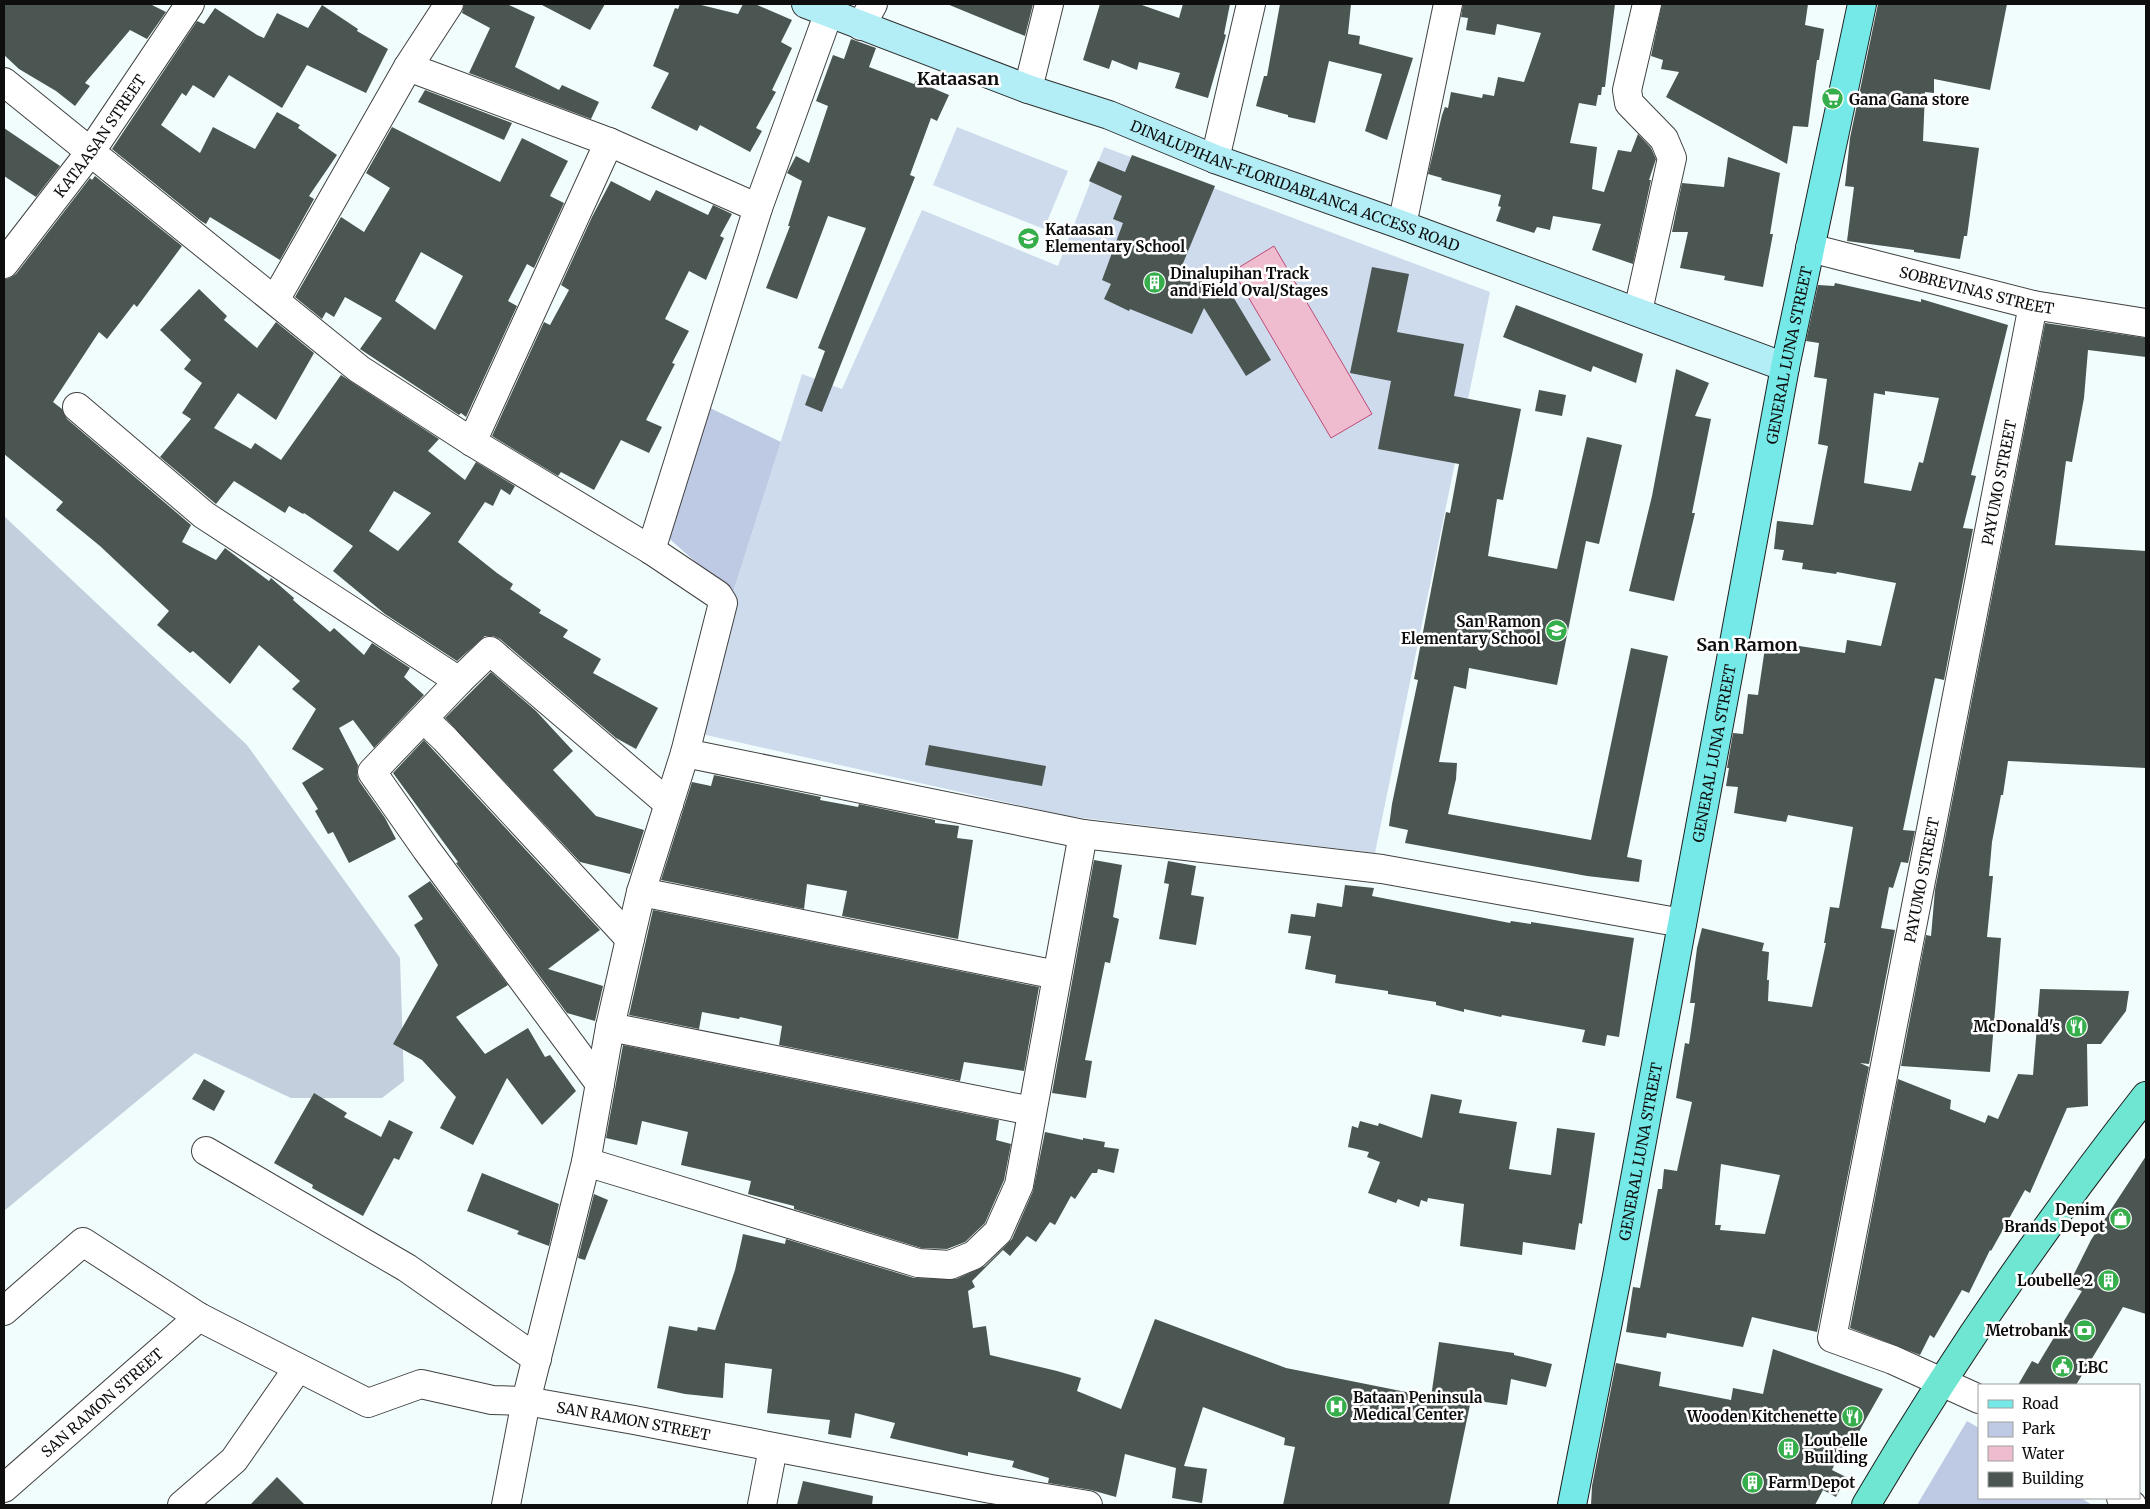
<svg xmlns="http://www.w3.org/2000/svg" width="2150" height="1509" viewBox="0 0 2150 1509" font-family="Merriweather,serif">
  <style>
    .green { fill: #bec9e4 }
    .cemetery { fill: #c3cfdd }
    .pitch { fill: #cedbed }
    .water { fill: #efbbcf; stroke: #be4a75 }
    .building { fill: #4b5552; fill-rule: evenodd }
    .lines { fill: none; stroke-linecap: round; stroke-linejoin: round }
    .minor-casing { stroke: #414141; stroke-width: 30 }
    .secondary-casing { stroke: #303030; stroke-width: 30 }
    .primary-casing { stroke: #1f1f1f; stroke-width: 30 }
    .trunk-casing { stroke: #1f1f1f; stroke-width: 30 }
    .minor { stroke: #fff; stroke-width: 28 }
    .secondary { stroke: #b3eef6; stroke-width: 28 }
    .primary { stroke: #75e9e7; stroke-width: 28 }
    .trunk { stroke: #6ee6d2; stroke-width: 28 }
    .labels { text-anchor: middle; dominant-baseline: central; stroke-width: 5; stroke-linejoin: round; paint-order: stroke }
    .poi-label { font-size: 15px; font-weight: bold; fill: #0e0e0e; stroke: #fff; text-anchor: start }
    .street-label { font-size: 15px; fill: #0e0e0e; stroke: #fff }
    .quarter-label { font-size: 18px; font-weight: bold; fill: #0e0e0e; stroke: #fff }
  </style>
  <rect width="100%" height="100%" fill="#f1fdfd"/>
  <!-- green -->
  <g class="green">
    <polygon points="708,407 781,442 733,593 724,587 665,535"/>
    <polygon points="1967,1421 1979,1428 1979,1498 2081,1498 2092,1505 1917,1505"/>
  </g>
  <!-- cemetery -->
  <polygon class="cemetery" points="4,516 247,745 400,958 404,1081 382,1098 291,1098 195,1053 4,1211"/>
  <!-- pitch -->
  <g class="pitch">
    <polygon points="957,127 1068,171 1044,229 933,185"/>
    <polygon points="1104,147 1490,292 1375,853 1067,816 697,733 733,593 802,374 842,389 922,210 1058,266"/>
  </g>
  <!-- water -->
  <polygon class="water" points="1274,246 1372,414 1331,438 1233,271"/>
  <!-- building -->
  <g class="building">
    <polygon points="4,4 150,4 166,12 147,39 130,30 85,83 90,86 75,106 56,91 19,69 4,55"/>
    <polygon points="464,4 507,4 535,17 515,67 559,90 562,85 599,102 591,119 469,73 490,28 462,13"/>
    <polygon points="540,4 605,4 590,30"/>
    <polygon points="680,4 697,4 738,14 743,4 755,4 792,20 781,42 792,48 772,90 776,92 756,128 762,131 750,152 700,125 697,131 651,108 669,73 653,66 675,8 678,9"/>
    <polygon points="947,4 1033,4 1025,36"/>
    <polygon points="1100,4 1139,4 1179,18 1183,4 1230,4 1224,34 1226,35 1208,98 1175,88 1180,73 1139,62 1137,70 1112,60 1109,69 1083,60"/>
    <polygon points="1280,4 1351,4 1348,34 1360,36 1359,44 1413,58 1387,140 1365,131 1382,74 1329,61 1315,123 1288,117 1288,115 1256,106 1264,76 1267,76"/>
    <polygon points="1463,4 1615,4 1605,87 1602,87 1601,95 1598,95 1596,106 1579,103 1570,143 1597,147 1592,189 1604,192 1618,150 1631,152 1638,134 1651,148 1656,159 1649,180 1651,180 1633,264 1592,250 1601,224 1553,216 1550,230 1537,227 1534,233 1496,221 1501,207 1498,206 1501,195 1441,180 1442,178 1428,174 1442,115 1445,107 1448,108 1451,92 1482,98 1483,94 1494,96 1498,77 1524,82 1541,33 1497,24 1495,35 1466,30 1468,18 1461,17"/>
    <polygon points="1662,4 1808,4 1805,25 1824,29 1819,60 1817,60 1808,127 1793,126 1787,164 1666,97 1679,72 1661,69 1663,60 1651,56"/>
    <polygon points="1878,4 2007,4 1990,90 1934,79 1934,93 1925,92 1923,141 1979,148 1967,236 1964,236 1960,259 1914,252 1914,250 1847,241 1854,187 1845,186 1850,138"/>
    <polygon points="322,5 358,29 357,31 388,49 366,93 307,65 282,108 229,75 214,98 193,85 186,96 182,93 161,125 200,153 213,127 255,149 277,112 300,125 298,128 337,155 309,196 314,199 280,260 210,217 206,224 201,221 112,149 197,21 204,24 215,8 257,35 264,38 277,13 308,28"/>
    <polygon points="851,39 876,48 869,67 914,84 916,81 949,95 937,121 931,118 910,175 915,177 822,412 805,405 825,351 818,348 866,228 828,216 797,299 766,288 790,226 788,226 802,181 787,173 796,156 809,163 828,106 816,101 833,55 844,59"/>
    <polygon points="425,90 512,123 504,140 418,102"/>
    <path d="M392,127L500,182L522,138L568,161L550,196L564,203L534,268L527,264L508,301L517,306L466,417L461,413L459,415L360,349L382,318L345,297L334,317L326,312L322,319L295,297L341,217L364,232L390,188L366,173ZM421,252L463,276L435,330L395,301Z"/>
    <polygon points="4,128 60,166 36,197 4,176"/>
    <polygon points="1132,155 1215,186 1179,273 1221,288 1226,285 1271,360 1246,376 1204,308 1192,334 1130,309 1129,311 1104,299 1111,284 1102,280 1123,223 1113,219 1122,196 1089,181 1098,161 1125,172"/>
    <polygon points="1728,157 1780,173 1770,234 1773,234 1763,287 1724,280 1725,276 1680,268 1688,232 1672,232 1682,183 1724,187"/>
    <polygon points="95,176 182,246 137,307 134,304 107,339 99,332 53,402 62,409 67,419 191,525 182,542 216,560 225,548 269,581 271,578 294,598 293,600 330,632 334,628 364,655 372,643 410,668 404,677 424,695 374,748 353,720 339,728 358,765 357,774 359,781 385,818 396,839 349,863 333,832 328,834 315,811 318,809 302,783 324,769 292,749 316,709 292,689 300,681 259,645 230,684 193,651 190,653 157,625 169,611 100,546 56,510 63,502 4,454 4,279 10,278 16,274 90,178 92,180"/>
    <polygon points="611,181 650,201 656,190 708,215 713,205 732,214 720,236 724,238 706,280 689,271 665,319 689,331 672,363 675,364 646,420 662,427 649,453 621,440 594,490 561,472 558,476 492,436 544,322 550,325 569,290 561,285 592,217"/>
    <polygon points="1372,267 1409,274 1397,332 1464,344 1454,396 1521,409 1503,500 1497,499 1488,556 1557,569 1587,437 1622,445 1599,544 1586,541 1557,685 1469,668 1466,689 1454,686 1439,762 1457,763 1456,779 1448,814 1591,840 1631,648 1668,656 1627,857 1642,860 1639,882 1587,876 1405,843 1408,830 1389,826 1392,804 1418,680 1414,679 1446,512 1450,513 1459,464 1378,449 1391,381 1350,373"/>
    <path d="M1835,283L1921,302V299L2008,325L1971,475L1976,476L1963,528L1973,529L1944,680L1935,678L1903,830L1915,831L1908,863L1901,862L1893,888L1889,887L1881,928L1895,930L1869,1064L1860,1063L1869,1067L1817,1332L1752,1317L1743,1347L1667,1333L1666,1338L1626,1332L1633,1287L1640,1288L1658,1189H1662L1664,1169L1677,1171L1692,1102L1676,1098L1685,1043L1689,1044L1695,1003H1690L1697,948L1702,928L1764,943L1762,951L1769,952L1767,980H1769L1768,1001L1812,1007L1826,943H1824L1830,907L1839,908L1853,827L1788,815L1786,822L1734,813L1738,787L1726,786L1729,768H1727L1728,762L1733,733L1743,734L1748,694L1758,695L1766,641L1845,653L1847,640L1881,646L1896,583L1837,572L1836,574L1802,569L1803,563L1782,560L1784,550L1774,549L1777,521L1813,525L1828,446L1818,444L1827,379L1814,377L1819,343L1806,341L1818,285L1834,286ZM1885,391L1939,398L1923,463L1919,462L1911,491L1864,483L1874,393L1885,395ZM1721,1164L1780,1175L1765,1234L1720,1230L1721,1225H1715Z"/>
    <path d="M199,289L227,316L224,320L257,348L276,322L314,353L276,420L238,393L214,428L251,449L255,443L281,460L341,375L439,439L428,451L465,480L476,462L515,486L510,495L501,489L493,506L485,502L458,542L497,573L513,584L510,589L541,610L539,613L568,630L563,637L601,659L593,673L658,708L636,749L616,738L500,639L493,636H485L457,661L385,614L333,571L353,546L304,513L303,514L289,506L285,513L234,481L216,504L160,457L191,419L182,413L202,383L184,369L191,360L160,330ZM394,491L431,513L398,551L369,531Z"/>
    <polygon points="1516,305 1643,354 1636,383 1593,366 1591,372 1503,337"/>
    <polygon points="2045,323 2146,338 2146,357 2088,350 2084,398 2072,462 2066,461 2055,545 2146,551 2146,768 2008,761 2003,795 2001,795 1992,842 1989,876 1993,876 1987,937 2001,938 1990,1072 1901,1066 1926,935 1931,936 1935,890"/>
    <polygon points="1676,369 1709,383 1695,416 1711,419 1692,513 1695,513 1674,601 1629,591 1652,496"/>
    <polygon points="1539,390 1566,395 1562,416 1535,411"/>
    <polygon points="491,672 536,711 573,751 553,770 596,816 644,830 630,874 580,862 445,718"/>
    <polygon points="424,740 600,930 548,969 603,986 595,1021 567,1013 456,863 458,862 393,773"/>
    <polygon points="929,745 1046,766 1042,786 925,765"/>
    <polygon points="714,775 821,797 820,800 858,807 859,804 935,820 935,823 959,826 957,838 973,840 958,939 842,916 847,891 807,884 804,909 661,880 692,782 711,786"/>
    <polygon points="1094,860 1122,865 1113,917 1119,919 1110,963 1105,962 1085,1060 1092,1061 1086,1098 1052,1093"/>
    <polygon points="1168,861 1196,866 1191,895 1204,897 1196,945 1159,939 1169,884 1164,883"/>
    <polygon points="430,881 508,985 456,1017 485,1054 528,1028 545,1057 550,1055 576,1091 542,1125 507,1078 473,1145 440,1128 456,1097 422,1060 393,1044 438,965 414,925 423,919 408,896"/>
    <polygon points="1345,885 1374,888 1372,896 1510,923 1511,921 1531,924 1531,922 1634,938 1619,1037 1607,1035 1605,1046 1582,1042 1585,1030 1502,1015 1501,1017 1464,1009 1464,1012 1436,1005 1436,1002 1388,994 1388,991 1335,983 1336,975 1305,969 1311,936 1288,933 1291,914 1315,917 1317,903 1342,907"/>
    <polygon points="653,910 1039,987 1024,1071 964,1062 960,1081 779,1045 782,1026 740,1017 739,1019 702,1012 699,1029 629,1015"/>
    <polygon points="2040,989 2129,991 2126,1011 2101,1044 2087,1044 2088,1106 2067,1108 2030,1193 2025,1190 1991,1251 1990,1250 1969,1293 1962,1290 1934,1338 1930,1335 1920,1355 1850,1328 1898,1079 1951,1100 1950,1109 1985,1123 1988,1115 1998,1119 2018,1074 2033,1075"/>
    <polygon points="623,1045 999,1120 996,1140 1011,1144 1004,1180 985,1223 965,1242 947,1249 921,1248 794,1209 794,1206 748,1194 751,1181 681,1165 688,1132 642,1121 637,1145 606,1138"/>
    <polygon points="204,1079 225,1091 214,1111 192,1099"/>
    <polygon points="314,1093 347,1113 344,1117 381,1137 389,1120 413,1132 399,1160 394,1158 363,1216 312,1188 313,1185 274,1163"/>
    <polygon points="1431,1094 1462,1100 1459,1113 1517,1122 1509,1169 1551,1175 1557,1128 1595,1133 1582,1224 1579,1223 1575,1250 1523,1242 1522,1255 1460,1246 1464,1204 1428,1198 1427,1202 1421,1200 1419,1207 1398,1199 1396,1203 1368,1193 1380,1162 1367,1157 1369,1152 1348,1147 1352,1126 1358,1128 1360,1121 1378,1126 1379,1123 1422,1138"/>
    <polygon points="1045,1132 1083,1140 1083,1138 1105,1142 1104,1147 1119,1149 1114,1173 1098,1169 1097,1173 1092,1173 1075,1199 1071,1196 1055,1225 1050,1222 1036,1242 1027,1236 1010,1256 1003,1250 972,1281 975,1287 968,1291 973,1328 986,1326 990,1355 1057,1371 1081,1378 1077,1391 1121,1409 1155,1319 1286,1368 1431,1397 1439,1342 1514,1353 1514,1355 1552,1364 1546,1387 1511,1379 1507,1405 1471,1400 1449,1505 1283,1505 1295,1447 1284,1445 1285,1438 1203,1407 1184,1466 1207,1469 1202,1503 1172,1498 1176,1468 1125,1454 1116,1497 1091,1490 1048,1483 1049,1478 1012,1467 1014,1461 968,1452 968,1456 890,1438 895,1423 855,1413 851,1438 828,1434 830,1420 767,1413 772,1369 725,1363 723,1398 685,1394 657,1388 669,1326 697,1331 698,1327 715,1330 735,1270 743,1234 785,1244 786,1239 914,1278 956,1279 985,1266 1012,1239 1033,1191"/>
    <polygon points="2146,1156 2146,1314 2123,1307 2076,1385 2018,1385 2032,1361 2038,1364 2082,1291 2068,1286 2091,1240"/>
    <polygon points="482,1173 559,1204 549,1246 517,1234 519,1231 467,1211"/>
    <polygon points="594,1194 608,1200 585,1260 578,1258"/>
    <polygon points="1773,1349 1883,1389 1857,1435 1850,1431 1832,1470 1846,1477 1836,1497 1823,1490 1815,1505 1591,1505 1592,1486 1616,1363 1661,1372 1659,1386 1731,1400 1733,1388 1763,1394"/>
    <polygon points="277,1477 305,1505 250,1505"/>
    <polygon points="803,1481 873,1496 872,1505 797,1505"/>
  </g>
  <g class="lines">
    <defs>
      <g id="minor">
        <polyline points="861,26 873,4"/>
        <polyline points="408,67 609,142 758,208"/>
        <polyline points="4,82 359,369 472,442 651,550 718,595 723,603 685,753 641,892 630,939 610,1027 586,1162 526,1401 506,1505"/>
        <polyline points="1028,89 1049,4"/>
        <polyline points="1215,159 1251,4"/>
        <polyline points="1402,225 1448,4"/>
        <path id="s1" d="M1810,248L2033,305L2146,323"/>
        <path id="s2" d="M4,264L91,151L190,4"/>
        <polyline points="275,300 408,67 449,4"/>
        <polyline points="1638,311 1672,158 1664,139 1629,103 1627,90 1647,4"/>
        <polyline points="77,407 204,515 459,681"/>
        <polyline points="472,442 609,142"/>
        <polyline points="651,550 758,208 829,12"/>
        <polyline points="424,719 445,739 630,939"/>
        <polyline points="685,753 1083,834 1382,869 1682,923"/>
        <polyline points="641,892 1057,975"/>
        <polyline points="610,1027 1032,1111"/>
        <polyline points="600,1084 426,849 372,772 459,681 490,651 669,804"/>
        <polyline points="206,1151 407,1268 537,1359"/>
        <polyline points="586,1162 918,1263 950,1265 974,1255 998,1232 1019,1185 1083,834"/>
        <path id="s3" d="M4,1311L83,1242L199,1317L368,1403L421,1384L492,1400L526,1401L634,1420L991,1489L1088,1505"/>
        <path id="s4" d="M1979,1399L1893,1360L1832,1338L2033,305"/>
        <path id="s5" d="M4,1488L199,1317"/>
        <polyline points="2121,1498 2132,1505"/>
        <polyline points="182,1505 234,1460 298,1368"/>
        <polyline points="762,1505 773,1448"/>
      </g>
      <g id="secondary">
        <path id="s6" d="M806,4L1028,89L1109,115L1215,159L1402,225L1785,367"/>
      </g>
      <g id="primary">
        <path id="s7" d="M1572,1505L1617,1276L1785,367L1862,4"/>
      </g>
      <path id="trunk" d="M1866,1505C1950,1362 2044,1226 2146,1096"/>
    </defs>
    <!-- minor casing -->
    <use href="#minor" class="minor-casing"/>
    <!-- secondary casing -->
    <use href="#secondary" class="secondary-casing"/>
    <!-- primary casing -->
    <use href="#primary" class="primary-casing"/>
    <!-- trunk casing -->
    <use href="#trunk" class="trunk-casing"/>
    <!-- minor -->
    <use href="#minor" class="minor"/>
    <!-- secondary -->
    <use href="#secondary" class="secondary"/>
    <!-- primary -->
    <use href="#primary" class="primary"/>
    <!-- trunk -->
    <use href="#trunk" class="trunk"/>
  </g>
  <!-- icons -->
  <defs>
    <symbol id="supermarket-disc" viewBox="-11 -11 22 22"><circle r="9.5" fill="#36ae4c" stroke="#fff"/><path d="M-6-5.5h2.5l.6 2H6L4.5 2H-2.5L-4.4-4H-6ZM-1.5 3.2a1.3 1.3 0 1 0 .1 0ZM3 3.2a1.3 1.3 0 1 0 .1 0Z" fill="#fff"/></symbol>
    <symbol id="school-disc" viewBox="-11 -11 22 22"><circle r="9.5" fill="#36ae4c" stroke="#fff"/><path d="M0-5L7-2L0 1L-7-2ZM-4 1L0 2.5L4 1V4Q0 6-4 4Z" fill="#fff"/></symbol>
    <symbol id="building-disc" viewBox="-11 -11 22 22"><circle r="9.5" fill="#36ae4c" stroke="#fff"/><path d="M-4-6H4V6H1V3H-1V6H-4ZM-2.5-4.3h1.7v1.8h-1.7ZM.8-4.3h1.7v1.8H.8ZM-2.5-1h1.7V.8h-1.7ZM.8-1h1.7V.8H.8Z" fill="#fff"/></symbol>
    <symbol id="restaurant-disc" viewBox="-11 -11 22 22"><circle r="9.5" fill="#36ae4c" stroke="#fff"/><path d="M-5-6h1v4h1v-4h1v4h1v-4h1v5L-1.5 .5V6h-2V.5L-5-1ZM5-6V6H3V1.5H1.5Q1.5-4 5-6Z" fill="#fff"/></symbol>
    <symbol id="shop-disc" viewBox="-11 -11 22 22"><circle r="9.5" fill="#36ae4c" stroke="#fff"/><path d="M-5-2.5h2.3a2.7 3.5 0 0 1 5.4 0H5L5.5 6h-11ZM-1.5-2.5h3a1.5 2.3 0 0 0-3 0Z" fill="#fff"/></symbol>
    <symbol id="bank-disc" viewBox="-11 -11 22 22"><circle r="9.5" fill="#36ae4c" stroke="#fff"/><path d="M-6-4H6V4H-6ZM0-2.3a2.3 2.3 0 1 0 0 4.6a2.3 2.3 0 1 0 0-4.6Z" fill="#fff"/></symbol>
    <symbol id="civic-disc" viewBox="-11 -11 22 22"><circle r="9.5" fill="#36ae4c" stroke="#fff"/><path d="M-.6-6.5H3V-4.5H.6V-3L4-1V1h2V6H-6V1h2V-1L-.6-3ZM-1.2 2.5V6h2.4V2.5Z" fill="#fff"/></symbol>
    <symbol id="hospital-disc" viewBox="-11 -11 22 22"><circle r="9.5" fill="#36ae4c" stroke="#fff"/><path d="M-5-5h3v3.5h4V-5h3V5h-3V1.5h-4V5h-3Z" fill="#fff"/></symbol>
  </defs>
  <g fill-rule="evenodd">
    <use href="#supermarket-disc" x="1820" y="86" width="25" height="25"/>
    <use href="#school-disc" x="1016" y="226" width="25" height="25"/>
    <use href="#building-disc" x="1142" y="270" width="25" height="25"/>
    <use href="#school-disc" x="1544" y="618" width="25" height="25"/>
    <use href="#restaurant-disc" x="2064" y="1014" width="25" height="25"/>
    <use href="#shop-disc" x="2108" y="1206" width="25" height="25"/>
    <use href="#building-disc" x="2096" y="1268" width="25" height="25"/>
    <use href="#bank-disc" x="2072" y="1318" width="25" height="25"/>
    <use href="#civic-disc" x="2050" y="1354" width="25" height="25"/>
    <use href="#hospital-disc" x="1324" y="1394" width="25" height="25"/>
    <use href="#restaurant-disc" x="1840" y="1404" width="25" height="25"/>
    <use href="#building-disc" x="1776" y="1436" width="25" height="25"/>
    <use href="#building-disc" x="1740" y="1470" width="25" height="25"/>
  </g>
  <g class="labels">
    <!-- poi labels -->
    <g class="poi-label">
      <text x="1849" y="99">Gana Gana store</text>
      <text x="1045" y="229">Kataasan<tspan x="1045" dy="17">Elementary School</tspan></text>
      <text x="1170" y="273">Dinalupihan Track<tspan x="1170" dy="17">and Field Oval/Stages</tspan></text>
      <text x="1541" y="621" text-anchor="end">San Ramon<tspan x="1541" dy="17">Elementary School</tspan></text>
      <text x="2060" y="1026" text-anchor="end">McDonald's</text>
      <text x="2105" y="1209" text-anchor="end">Denim<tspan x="2105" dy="17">Brands Depot</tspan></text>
      <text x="2093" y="1280" text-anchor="end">Loubelle 2</text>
      <text x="2068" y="1330" text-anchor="end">Metrobank</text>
      <text x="2078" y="1367">LBC</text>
      <text x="1353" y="1397">Bataan Peninsula<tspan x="1353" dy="17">Medical Center</tspan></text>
      <text x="1837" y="1416" text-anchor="end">Wooden Kitchenette</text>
      <text x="1804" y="1440">Loubelle<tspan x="1804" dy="17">Building</tspan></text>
      <text x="1768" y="1482">Farm Depot</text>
    </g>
    <!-- street labels -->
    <g class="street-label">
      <text stroke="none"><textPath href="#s2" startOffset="160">KATAASAN STREET</textPath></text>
      <text stroke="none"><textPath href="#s6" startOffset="522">DINALUPIHAN-FLORIDABLANCA ACCESS ROAD</textPath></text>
      <text stroke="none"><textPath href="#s1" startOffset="172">SOBREVINAS STREET</textPath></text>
      <text stroke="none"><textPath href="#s7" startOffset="1170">GENERAL LUNA STREET</textPath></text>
      <text stroke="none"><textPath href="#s4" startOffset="1031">PAYUMO STREET</textPath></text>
      <text stroke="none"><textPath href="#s7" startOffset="765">GENERAL LUNA STREET</textPath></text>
      <text stroke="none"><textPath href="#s4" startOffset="626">PAYUMO STREET</textPath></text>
      <text stroke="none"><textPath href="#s7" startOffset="360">GENERAL LUNA STREET</textPath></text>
      <text stroke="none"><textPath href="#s5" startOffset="130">SAN RAMON STREET</textPath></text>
      <text stroke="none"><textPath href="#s3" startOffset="705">SAN RAMON STREET</textPath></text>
    </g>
    <!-- quarter labels -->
    <g class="quarter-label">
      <text x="958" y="78">Kataasan</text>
      <text x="1747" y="644">San Ramon</text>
    </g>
  </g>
  <!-- border -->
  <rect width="2150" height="1509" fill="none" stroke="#0e0e0e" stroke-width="10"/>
  <!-- legend -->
  <rect x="1978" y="1384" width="162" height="115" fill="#ffffff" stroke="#9f9f9f"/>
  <rect x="1988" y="1400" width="25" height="8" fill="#75e9e7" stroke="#9f9f9f"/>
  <text x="2022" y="1409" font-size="15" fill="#0e0e0e">Road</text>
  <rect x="1988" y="1422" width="25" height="15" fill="#bec9e4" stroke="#9f9f9f"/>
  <text x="2022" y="1434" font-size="15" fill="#0e0e0e">Park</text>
  <rect x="1988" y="1446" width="25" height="15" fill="#efbbcf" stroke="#9f9f9f"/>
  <text x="2022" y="1459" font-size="15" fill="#0e0e0e">Water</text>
  <rect x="1988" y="1472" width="25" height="15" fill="#4b5552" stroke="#9f9f9f"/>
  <text x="2022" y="1484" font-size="15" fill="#0e0e0e">Building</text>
</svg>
